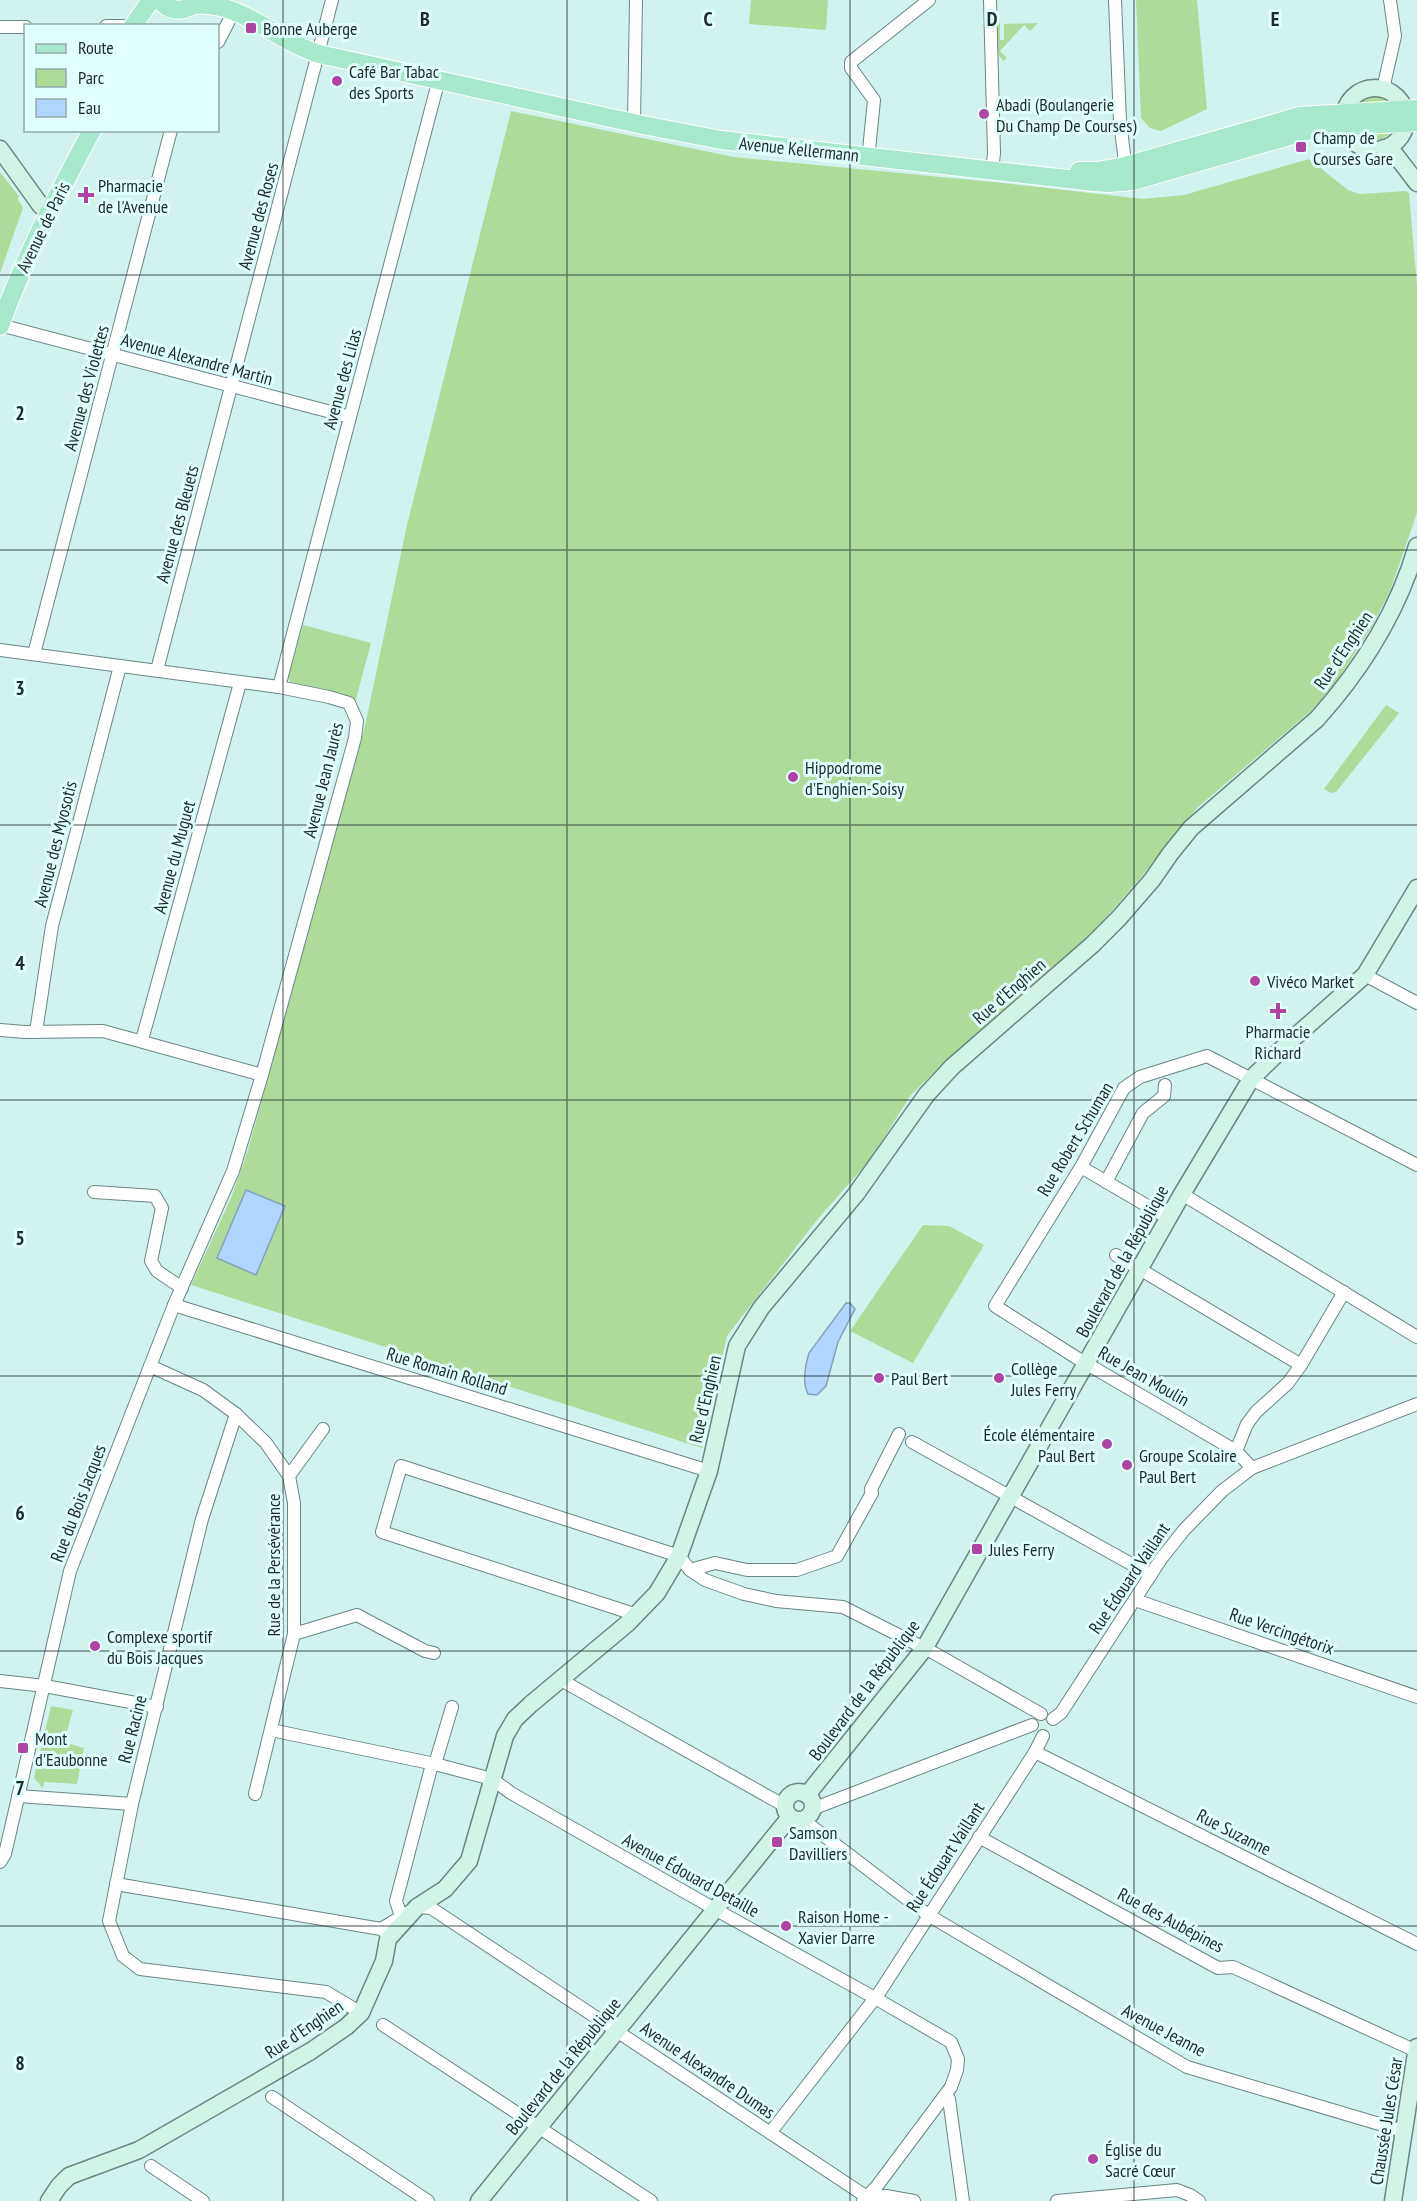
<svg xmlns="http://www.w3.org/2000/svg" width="1417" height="2201" viewBox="0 0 1417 2201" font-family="'PT Sans Narrow',sans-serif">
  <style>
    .green { fill: #aedb9a }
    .water { fill: #aed6fe; stroke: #83a2be; stroke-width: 1.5 }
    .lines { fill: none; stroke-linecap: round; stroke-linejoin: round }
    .street-casing { stroke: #6a8685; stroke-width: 14 }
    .secondary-casing { stroke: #6a8685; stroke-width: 19 }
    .primary-casing { stroke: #fff; stroke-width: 20 }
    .street { stroke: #fff; stroke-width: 12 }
    .secondary { stroke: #d2f4e6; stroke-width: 16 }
    .primary { stroke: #a6e9cd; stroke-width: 18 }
    .grid { fill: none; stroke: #1e2a2a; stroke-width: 1.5; stroke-opacity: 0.55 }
    .poi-dot { fill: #b044a3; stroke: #dffffd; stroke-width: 2 }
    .labels { text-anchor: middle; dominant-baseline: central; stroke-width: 6; stroke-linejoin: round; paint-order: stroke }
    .poi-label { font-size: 18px; fill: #1e2a2a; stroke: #dffffd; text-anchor: start }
    .street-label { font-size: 18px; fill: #1e2a2a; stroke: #dffffd }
    .grid-label { font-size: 20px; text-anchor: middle; font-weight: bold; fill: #1e2a2a; stroke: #dffffd; stroke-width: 6; stroke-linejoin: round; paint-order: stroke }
  </style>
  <rect width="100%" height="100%" fill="#d2f2f0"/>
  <!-- green -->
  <g class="green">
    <polygon points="751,0 828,0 826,30 749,24"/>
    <polygon points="1136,0 1197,0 1207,109 1161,131 1150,128 1141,118"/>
    <polygon points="1000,18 1000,40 1004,40 1004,24 1038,23 1030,31 1024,25 1000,51 1007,58 1003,61 998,54 997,18"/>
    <polygon points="1372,93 1383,95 1393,104 1351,107 1358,99"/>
    <polygon points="511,111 734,157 1003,183 1143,199 1184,195 1309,159 1348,190 1360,194 1406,191 1409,193 1417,286 1417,513 1390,591 1372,626 1337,681 1312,710 1197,808 1142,876 1091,935 939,1067 910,1096 870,1160 817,1220 727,1336 702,1448 191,1285 231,1198 248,1150 365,726 407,525"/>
    <path d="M1394,129C1382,144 1366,145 1353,131Z"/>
    <polygon points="0,172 19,196 18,199 23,208 0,273"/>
    <polygon points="303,625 371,643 355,703 342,693 292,685 288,678"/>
    <polygon points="1386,705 1399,713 1336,792 1331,793 1324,789"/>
    <polygon points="923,1225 949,1226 984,1245 913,1363 850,1331"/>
    <polygon points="51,1706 73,1710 64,1742 84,1748 77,1784 44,1782 43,1788 34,1778"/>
  </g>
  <!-- water -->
  <g class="water">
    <polygon points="246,1190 285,1206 256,1275 217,1258"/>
    <path d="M846,1303H850L855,1309L838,1342L826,1386L817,1395L808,1394C802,1383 805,1365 809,1353Z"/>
  </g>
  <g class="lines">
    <defs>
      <g id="street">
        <polyline points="990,0 994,153 992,171"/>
        <polyline points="1115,0 1120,121 1126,171"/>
        <polyline points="106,26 123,26"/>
        <polyline points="0,27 26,27"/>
        <polyline points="218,42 234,11"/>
        <polyline points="1383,89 1395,36 1390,0"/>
        <polyline points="634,123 636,0"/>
        <polyline points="871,157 869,150 874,100 851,68 851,62 929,0"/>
        <polyline points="0,325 350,417"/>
        <polyline points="0,650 279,687 329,697 349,703 357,721 355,738 262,1075 233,1171 174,1305 70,1571 5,1854 0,1862"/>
        <polyline points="34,654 171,130"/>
        <polyline points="157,670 332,0"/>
        <polyline points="279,687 439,79"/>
        <polyline points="1365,975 1417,1003"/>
        <polyline points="0,1030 25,1032 103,1031 262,1075"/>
        <polyline points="36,1032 52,926 120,666"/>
        <polyline points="142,1040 240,683"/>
        <polyline points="1081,1167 1168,1218"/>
        <polyline points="1106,1182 1143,1113 1164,1096 1165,1085"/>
        <polyline points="94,1192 155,1196 162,1208 151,1261 157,1271 182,1288"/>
        <polyline points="1182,1194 1417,1337"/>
        <polyline points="1116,1255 1301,1365"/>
        <polyline points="174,1305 709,1471"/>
        <polyline points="150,1366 203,1390 236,1414 266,1443 289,1476 294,1503 294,1634 255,1794"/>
        <polyline points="236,1414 202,1519 132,1804 109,1921 123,1956 140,1969 326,1992 361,2013"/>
        <polyline points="912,1442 1151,1575"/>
        <polyline points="1236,1451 1247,1424 1256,1412 1288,1383 1301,1365 1344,1292"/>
        <polyline points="1252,1468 1236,1451 1077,1358 995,1306 1081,1167 1124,1088 1140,1077 1207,1056 1417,1165"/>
        <polyline points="289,1476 323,1429"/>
        <polyline points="690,1570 715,1563 747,1570 797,1570 837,1556 872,1493 871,1489 899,1434"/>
        <polyline points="1135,1600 1417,1697"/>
        <polyline points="637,1615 382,1532 401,1466 679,1556 690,1570 705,1580 744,1594 776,1601 843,1607 934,1653 1041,1714"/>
        <polyline points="294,1634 357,1615 425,1651 434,1653"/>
        <polyline points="561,1680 785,1806"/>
        <polyline points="0,1681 45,1686 157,1707"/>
        <polyline points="1053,1719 1061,1713 1161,1559 1184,1530 1222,1491 1252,1468 1417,1404"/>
        <polyline points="271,1730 435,1764 492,1779 511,1793 720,1912 875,1998 951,2042 958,2059 957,2070 951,2087 877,2186 863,2201"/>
        <polyline points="1035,1752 1417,1944"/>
        <polyline points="18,1796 132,1804"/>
        <polyline points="812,1809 1032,1725"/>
        <polyline points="802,1819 928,1915 1187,2067 1403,2131"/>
        <polyline points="979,1837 1218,1968 1233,1967 1416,2051"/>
        <polyline points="116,1884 381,1929 385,1932"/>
        <polyline points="403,1922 396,1901 431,1768 435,1764 452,1707"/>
        <polyline points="381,1929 417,1907 431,1908 867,2197"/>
        <polyline points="383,2025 651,2201"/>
        <polyline points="946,2094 949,2099 963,2201"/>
        <polyline points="272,2097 428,2201"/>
        <polyline points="770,2133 879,1993 1035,1752 1043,1736"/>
        <polyline points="151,2166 203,2201"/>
        <polyline points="867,2197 886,2196 914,2201"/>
        <polyline points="1057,2201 1177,2190 1190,2195 1199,2201"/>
      </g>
      <g id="secondary">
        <circle cx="1375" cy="119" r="31"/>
        <polyline points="1384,148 1394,153 1417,183"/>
        <polyline points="0,149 41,206"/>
        <circle cx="799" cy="1806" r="14"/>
        <polyline points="807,1795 924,1649 1182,1194 1251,1079 1289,1042 1365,975 1417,888"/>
        <path d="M49,2201L59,2186L69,2176L139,2150L311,2051L346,2027L361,2013L384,1961L388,1939L417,1907L445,1889L469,1861L505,1736L515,1719L531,1704L628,1623L657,1593L679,1556L709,1471L737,1346L761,1308L856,1194L927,1094L952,1067L1092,945L1119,918L1152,880L1170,854L1191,828L1317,719C1362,669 1398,611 1417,546"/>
        <polyline points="479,2201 790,1817"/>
        <polyline points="1393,2201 1417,2047"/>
      </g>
      <g id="primary">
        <path d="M160,0C170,13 187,13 198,0"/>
        <path d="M193,5C240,0 276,41 319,54L643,125L721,140L1094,182L1109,183L1133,181L1317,128L1417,122"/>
        <polyline points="133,26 151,0"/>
        <polyline points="1079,171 1097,171 1125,166 1300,116 1417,109"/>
        <path d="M0,326C24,258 58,194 92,130"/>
      </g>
    </defs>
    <!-- street casing -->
    <use href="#street" class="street-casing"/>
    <!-- secondary casing -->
    <use href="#secondary" class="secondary-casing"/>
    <!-- primary casing -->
    <use href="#primary" class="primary-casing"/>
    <!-- street -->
    <use href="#street" class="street"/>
    <!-- secondary -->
    <use href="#secondary" class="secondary"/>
    <!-- primary -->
    <use href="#primary" class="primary"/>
  </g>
  <!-- grid -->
  <path class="grid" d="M283,0V2201M567,0V2201M850,0V2201M1134,0V2201M0,275H1417M0,550H1417M0,825H1417M0,1100H1417M0,1376H1417M0,1651H1417M0,1926H1417"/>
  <!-- markers -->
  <g class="poi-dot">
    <rect x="245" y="22" width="12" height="12" rx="3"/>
    <circle cx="337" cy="81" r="6"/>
    <circle cx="984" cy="114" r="6"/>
    <rect x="1295" y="141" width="12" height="12" rx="3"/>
    <path d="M83 186h6v6h6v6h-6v6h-6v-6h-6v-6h6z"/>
    <circle cx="793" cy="777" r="6"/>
    <circle cx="1255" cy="981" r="6"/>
    <path d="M1275 1002h6v6h6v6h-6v6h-6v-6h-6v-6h6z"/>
    <circle cx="879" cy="1378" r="6"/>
    <circle cx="999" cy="1378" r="6"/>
    <circle cx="1107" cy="1444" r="6"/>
    <circle cx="1127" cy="1465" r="6"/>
    <rect x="971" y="1543" width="12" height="12" rx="3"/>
    <circle cx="95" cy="1646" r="6"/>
    <rect x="17" y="1742" width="12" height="12" rx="3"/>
    <rect x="771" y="1836" width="12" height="12" rx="3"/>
    <circle cx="786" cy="1926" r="6"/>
    <circle cx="1093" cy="2159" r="6"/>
  </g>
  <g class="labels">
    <!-- poi labels -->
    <g class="poi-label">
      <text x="263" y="28">Bonne Auberge</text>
      <text x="349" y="71">Café Bar Tabac<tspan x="349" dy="21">des Sports</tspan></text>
      <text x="996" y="104">Abadi (Boulangerie<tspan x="996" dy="21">Du Champ De Courses)</tspan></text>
      <text x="1313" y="137">Champ de<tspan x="1313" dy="21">Courses Gare</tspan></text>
      <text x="98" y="185">Pharmacie<tspan x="98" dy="21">de l'Avenue</tspan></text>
      <text x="805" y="767">Hippodrome<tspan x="805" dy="21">d'Enghien-Soisy</tspan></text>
      <text x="1267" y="981">Vivéco Market</text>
      <text x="1278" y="1031" text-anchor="middle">Pharmacie<tspan x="1278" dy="21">Richard</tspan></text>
      <text x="1011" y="1368">Collège<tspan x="1011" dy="21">Jules Ferry</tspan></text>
      <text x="891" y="1378">Paul Bert</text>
      <text x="1095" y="1434" text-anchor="end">École élémentaire<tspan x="1095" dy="21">Paul Bert</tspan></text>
      <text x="1139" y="1455">Groupe Scolaire<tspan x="1139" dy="21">Paul Bert</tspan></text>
      <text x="989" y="1549">Jules Ferry</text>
      <text x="107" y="1636">Complexe sportif<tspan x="107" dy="21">du Bois Jacques</tspan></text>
      <text x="35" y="1738">Mont<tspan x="35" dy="21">d'Eaubonne</tspan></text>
      <text x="789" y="1832">Samson<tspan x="789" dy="21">Davilliers</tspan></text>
      <text x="798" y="1916">Raison Home -<tspan x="798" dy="21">Xavier Darre</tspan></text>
      <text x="1105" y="2149">Église du<tspan x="1105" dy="21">Sacré Cœur</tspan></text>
    </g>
    <!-- street labels -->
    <g class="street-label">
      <text transform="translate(799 149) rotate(6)">Avenue Kellermann</text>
      <text transform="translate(258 216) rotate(-75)">Avenue des Roses</text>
      <text transform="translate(43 227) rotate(-64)">Avenue de Paris</text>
      <text transform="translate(197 359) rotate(15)">Avenue Alexandre Martin</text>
      <text transform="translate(342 379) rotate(-75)">Avenue des Lilas</text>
      <text transform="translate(86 388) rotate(-75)">Avenue des Violettes</text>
      <text transform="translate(177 524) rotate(-75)">Avenue des Bleuets</text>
      <text transform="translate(1343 650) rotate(-56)">Rue d'Enghien</text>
      <text transform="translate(323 780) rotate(-76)">Avenue Jean Jaurès</text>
      <text transform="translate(55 844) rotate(-76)">Avenue des Myosotis</text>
      <text transform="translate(174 857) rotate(-75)">Avenue du Muguet</text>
      <text transform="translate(1009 991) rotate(-41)">Rue d'Enghien</text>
      <text transform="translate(1075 1139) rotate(-59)">Rue Robert Schuman</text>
      <text transform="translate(1122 1261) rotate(-61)">Boulevard de la République</text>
      <text transform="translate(447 1371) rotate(17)">Rue Romain Rolland</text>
      <text transform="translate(1144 1376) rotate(30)">Rue Jean Moulin</text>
      <text transform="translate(705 1399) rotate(-77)">Rue d'Enghien</text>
      <text transform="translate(78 1503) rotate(-69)">Rue du Bois Jacques</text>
      <text transform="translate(273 1565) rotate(-90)">Rue de la Persévérance</text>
      <text transform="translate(1129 1578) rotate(-56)">Rue Édouard Vaillant</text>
      <text transform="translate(1282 1631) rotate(19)">Rue Vercingétorix</text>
      <text transform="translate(864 1690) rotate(-53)">Boulevard de la République</text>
      <text transform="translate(132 1729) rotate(-76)">Rue Racine</text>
      <text transform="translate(1234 1832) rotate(27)">Rue Suzanne</text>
      <text transform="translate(945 1857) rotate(-57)">Rue Édouart Vaillant</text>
      <text transform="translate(691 1875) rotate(29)">Avenue Édouard Detaille</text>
      <text transform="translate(1171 1920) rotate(28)">Rue des Aubépines</text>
      <text transform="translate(304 2029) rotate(-34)">Rue d'Enghien</text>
      <text transform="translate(1164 2030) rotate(28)">Avenue Jeanne</text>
      <text transform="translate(563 2066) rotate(-51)">Boulevard de la République</text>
      <text transform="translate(708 2070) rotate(34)">Avenue Alexandre Dumas</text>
      <text transform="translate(1386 2121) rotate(-81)">Chaussée Jules César</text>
    </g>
  </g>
  <g class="grid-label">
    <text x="425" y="26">B</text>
    <text x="708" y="26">C</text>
    <text x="992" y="26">D</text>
    <text x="1275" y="26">E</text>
    <text x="20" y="420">2</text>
    <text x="20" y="695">3</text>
    <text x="20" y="970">4</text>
    <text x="20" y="1245">5</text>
    <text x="20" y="1520">6</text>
    <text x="20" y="1795">7</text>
    <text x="20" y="2070">8</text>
  </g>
  <!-- legend -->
  <rect x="24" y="24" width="195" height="108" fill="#dffffd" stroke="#92aaa9" stroke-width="1.5"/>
  <rect x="36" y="44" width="30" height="9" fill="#a6e9cd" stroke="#92aaa9" stroke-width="1.5"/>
  <text x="78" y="54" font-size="18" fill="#1e2a2a">Route</text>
  <rect x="36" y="69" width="30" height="18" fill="#aedb9a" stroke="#92aaa9" stroke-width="1.5"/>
  <text x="78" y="84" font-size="18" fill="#1e2a2a">Parc</text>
  <rect x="36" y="99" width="30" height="18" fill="#aed6fe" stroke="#92aaa9" stroke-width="1.5"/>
  <text x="78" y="114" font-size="18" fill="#1e2a2a">Eau</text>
</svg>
